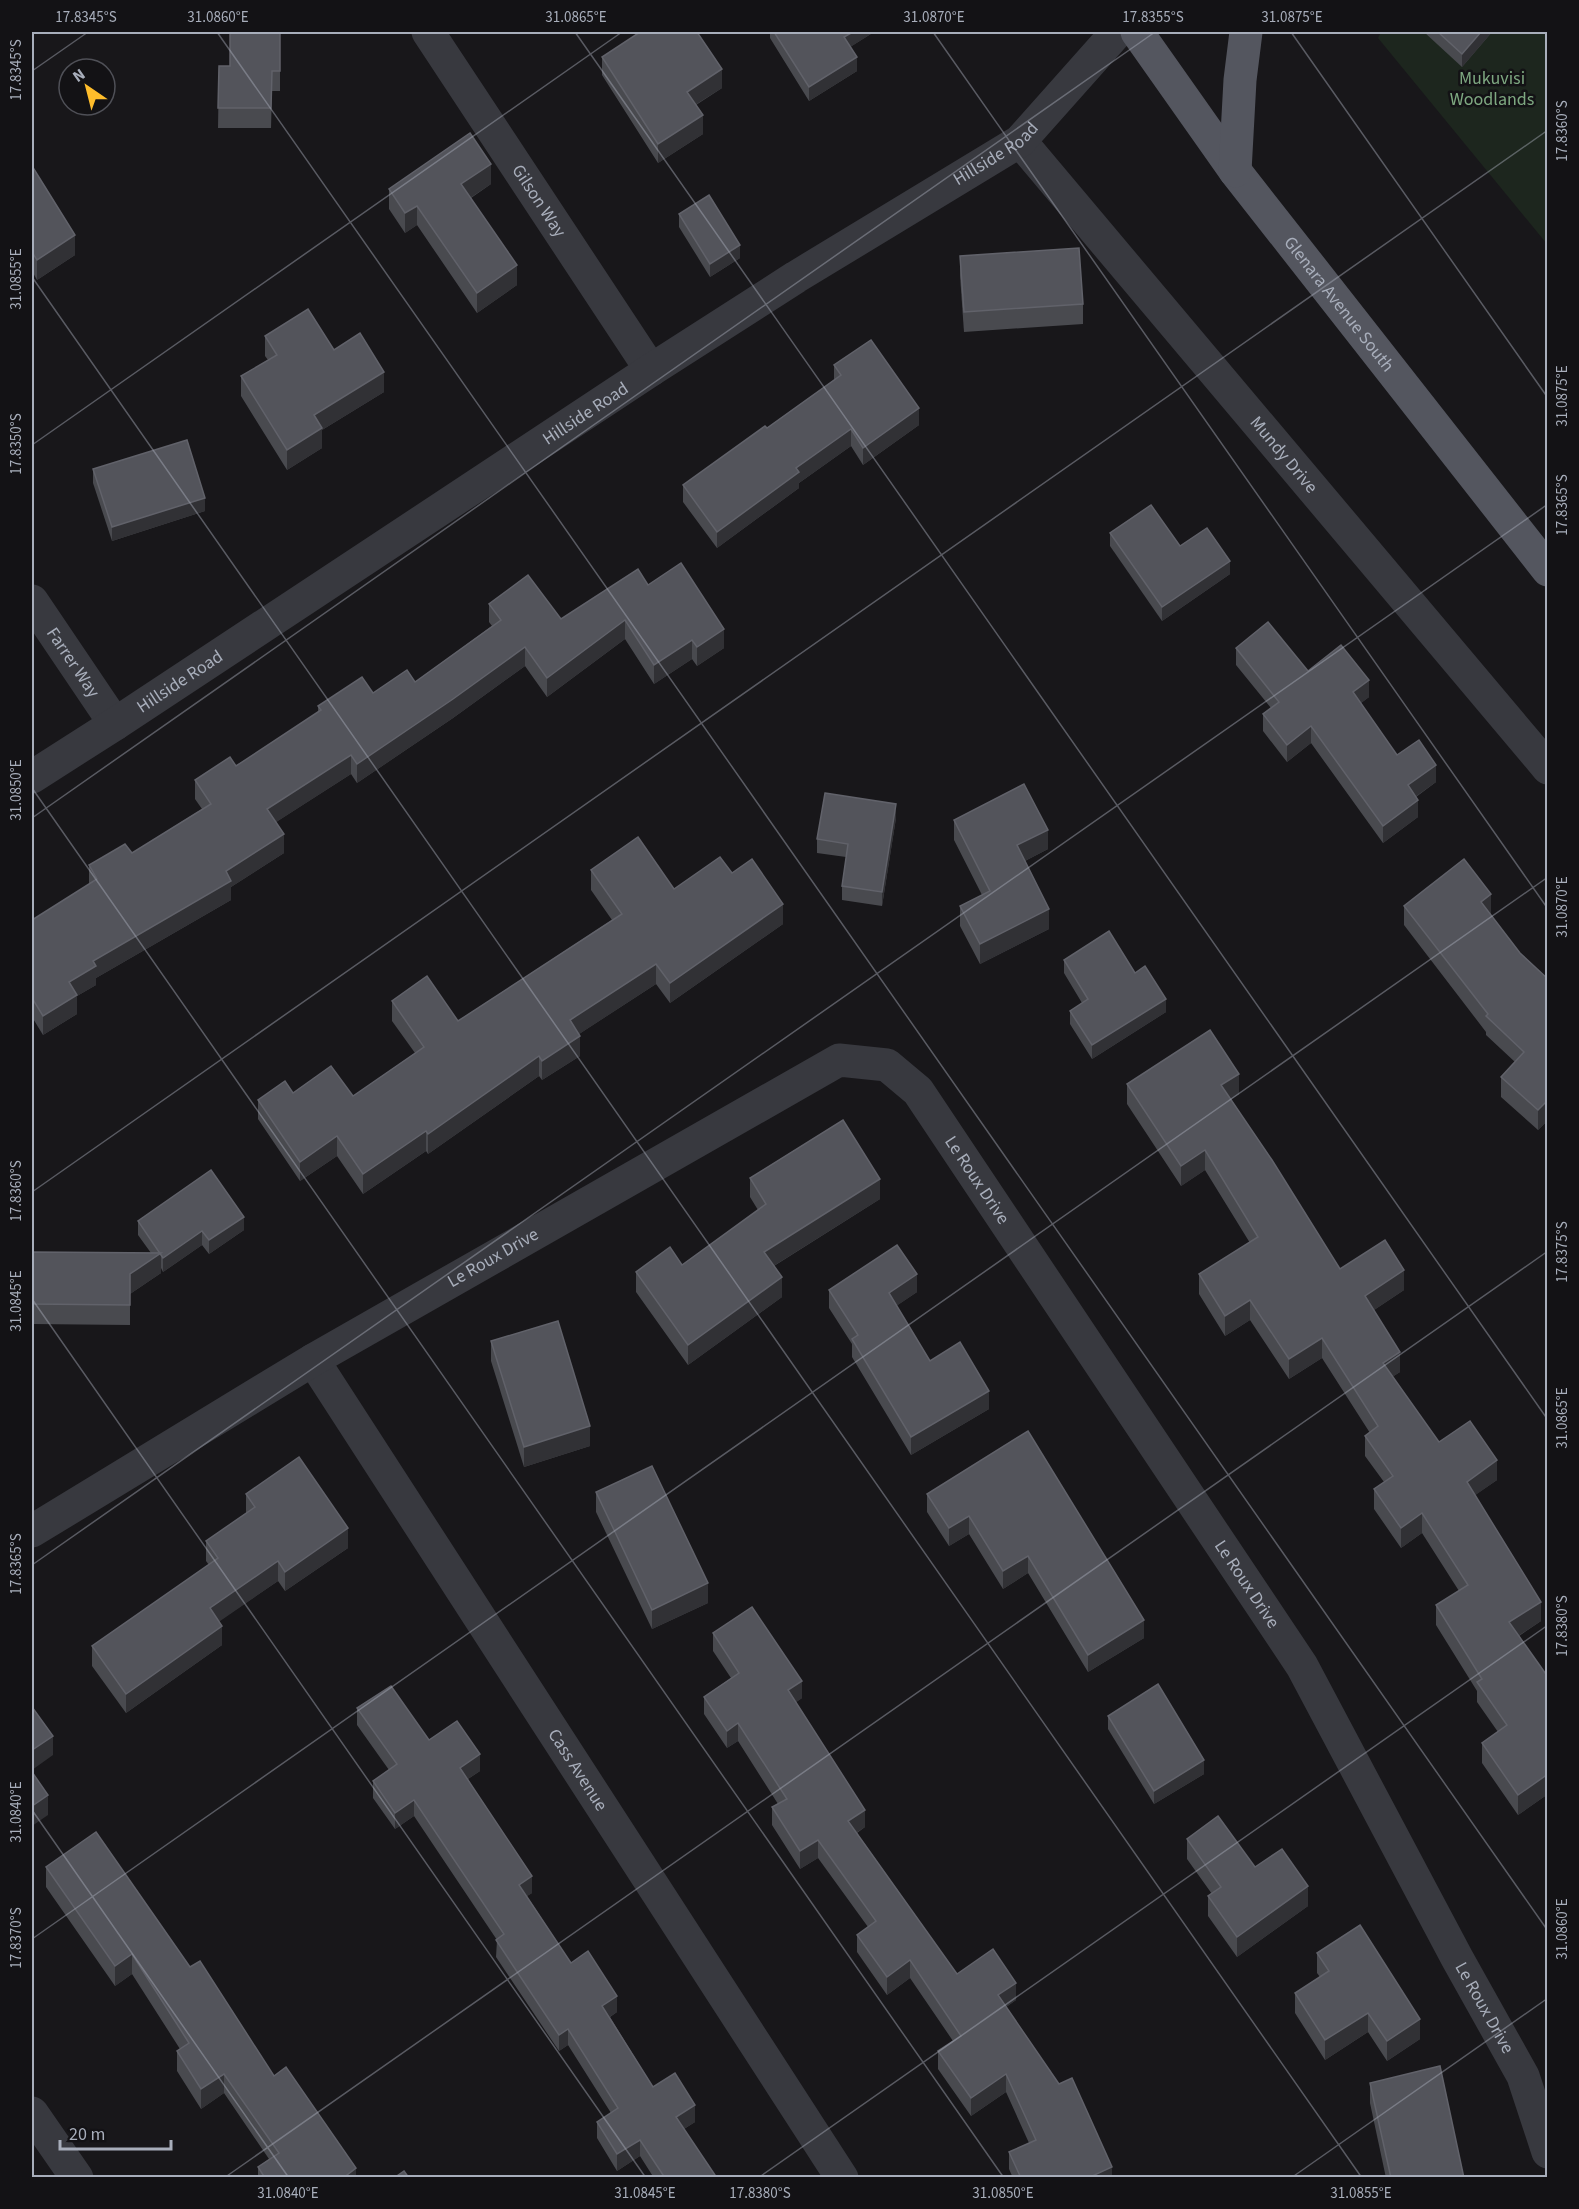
<svg xmlns="http://www.w3.org/2000/svg" width="1579" height="2209" viewBox="0 0 1579 2209" font-family="'Source Sans 3',sans-serif">
  <style>
    .green { fill: #1d261e }
    .lines { fill: none; stroke-linecap: round; stroke-linejoin: round }
    .minor { stroke: #38393f; stroke-width: 33 }
    .major { stroke: #54565f; stroke-width: 33 }
    .wall { fill: #494a4f }
    .shaded-wall { fill: #313135 }
    .building { fill: #53545b; stroke: #61626a; stroke-width: 1.5 }
    .ticks { fill: none; stroke: #a8aebb; stroke-width: 1.5; stroke-opacity: 0.45 }
    .labels { text-anchor: middle; dominant-baseline: central; stroke-width: 5; stroke-linejoin: round; paint-order: stroke }
    .park-label { font-size: 18px; fill: #7ea881; stroke: #131215 }
    .street-label { font-size: 18px; fill: #a8aebb; stroke: #131215 }
    .neatline { fill: none; stroke: #a8aebb; stroke-width: 2 }
    .ticks-label { font-size: 15px; text-anchor: middle; fill: #a8aebb }
  </style>
  <rect width="100%" height="100%" fill="#18171a"/>
  <!-- green -->
  <polygon class="green" points="1381,32 1547,32 1547,244 1378,38"/>
  <g class="lines">
    <!-- minor -->
    <g class="minor">
      <path id="s1" d="M428,32L651,370"/>
      <path id="s2" d="M1020,141L1548,768"/>
      <path id="s3" d="M32,601L115,724"/>
      <path id="s4" d="M32,777L115,724L651,370L796,277L1020,141L1117,32"/>
      <path id="s5" d="M313,1360L842,2178"/>
      <path id="s6" d="M32,1531L313,1360L839,1060L887,1065L918,1091L1302,1666L1457,1958L1523,2076L1548,2152"/>
      <polyline points="32,2113 77,2178"/>
    </g>
    <!-- major -->
    <g class="major">
      <path id="s7" d="M1137,32L1235,171L1548,570"/>
      <polyline points="1235,171 1240,80 1246,32"/>
    </g>
  </g>
  <!-- wall -->
  <g class="wall">
    <polygon points="280,32 280,91 272,91 271,128 218,128 219,66 230,66"/>
    <polygon points="770,32 874,32 850,47 857,71 809,101 770,38"/>
    <polygon points="1424,32 1492,32 1462,67"/>
    <polygon points="602,57 722,88 696,105 703,134 658,163 602,75"/>
    <polygon points="32,166 75,255 37,280 32,271"/>
    <polygon points="491,184 471,198 517,285 477,313 417,225 405,233 389,209 389,189"/>
    <polygon points="679,214 740,258 710,277 679,227"/>
    <polygon points="960,256 1083,304 1083,324 964,332 960,276"/>
    <polygon points="265,336 334,350 384,392 322,430 322,448 287,470 241,396 241,376 268,360 265,356"/>
    <polygon points="834,365 919,425 863,465 851,446 799,483 799,488 717,548 683,502 683,485 767,428 834,380"/>
    <polygon points="93,469 205,511 112,541 93,483"/>
    <polygon points="1110,533 1180,546 1230,574 1162,621 1110,546"/>
    <polygon points="648,585 724,648 697,666 692,659 654,684 625,639 547,697 525,666 453,718 357,783 351,774 276,822 284,853 231,887 231,900 96,978 96,985 77,996 77,1014 43,1035 32,1017 32,920 89,884 89,865 132,853 202,809 195,799 195,780 236,766 318,712 318,706 415,682 492,626 489,622 489,604 561,619"/>
    <polygon points="1236,648 1308,671 1369,697 1361,703 1397,755 1436,782 1416,797 1418,817 1383,843 1311,743 1287,762 1263,731 1263,714 1271,708 1236,665"/>
    <polygon points="896,818 882,906 842,900 842,886 846,857 817,853 817,839"/>
    <polygon points="954,820 1048,849 1025,861 1049,929 980,964 960,926 960,906 982,895 954,840"/>
    <polygon points="591,870 674,889 732,873 783,924 670,1003 656,984 579,1034 580,1056 542,1080 539,1076 428,1154 426,1151 363,1194 337,1156 300,1181 258,1119 258,1100 293,1093 353,1096 415,1053 392,1021 392,1001 458,1021 612,920 591,890"/>
    <polygon points="1404,906 1491,914 1490,915 1520,953 1548,979 1548,1120 1538,1130 1501,1097 1501,1077 1515,1062 1486,1035 1486,1032 1404,925"/>
    <polygon points="1064,960 1166,1012 1092,1059 1070,1024 1070,1011 1082,1003 1064,973"/>
    <polygon points="1127,1084 1239,1094 1231,1099 1340,1269 1404,1290 1374,1310 1400,1372 1392,1377 1439,1442 1497,1480 1475,1495 1541,1621 1519,1636 1548,1677 1548,1794 1518,1815 1482,1763 1482,1743 1498,1732 1477,1702 1477,1691 1436,1625 1436,1605 1459,1591 1422,1533 1401,1548 1374,1509 1374,1489 1384,1482 1365,1456 1365,1436 1370,1433 1322,1358 1289,1379 1250,1320 1225,1336 1199,1294 1199,1274 1250,1243 1205,1170 1181,1186 1127,1104"/>
    <polygon points="750,1178 880,1199 774,1266 782,1297 688,1365 636,1292 636,1272 682,1265 758,1210 750,1197"/>
    <polygon points="138,1221 244,1230 209,1254 202,1245 163,1272 161,1268 161,1273 130,1294 130,1325 32,1324 32,1252 151,1253 138,1235"/>
    <polygon points="829,1290 917,1292 896,1306 930,1361 989,1409 911,1455 852,1357 852,1344 829,1308"/>
    <polygon points="491,1341 590,1446 524,1467 491,1361"/>
    <polygon points="1028,1431 1144,1638 1088,1672 1028,1573 1003,1589 969,1534 949,1546 927,1512 927,1494"/>
    <polygon points="596,1492 708,1603 652,1629 596,1512"/>
    <polygon points="246,1494 348,1548 285,1591 278,1581 219,1621 222,1645 126,1713 92,1666 92,1646 209,1565 206,1561 206,1541 246,1513"/>
    <polygon points="713,1633 802,1698 796,1702 865,1827 857,1833 957,1974 1016,2000 1006,2007 1112,2178 1013,2178 1009,2169 1009,2152 1029,2143 1006,2092 971,2116 938,2069 938,2051 953,2041 910,1978 887,1995 857,1952 857,1935 868,1927 818,1858 800,1869 772,1825 772,1807 778,1804 738,1741 727,1748 704,1714 704,1697 731,1678 713,1651"/>
    <polygon points="357,1708 429,1740 480,1771 468,1779 532,1893 527,1896 571,1963 617,2012 610,2017 653,2087 695,2122 684,2129 717,2178 654,2178 640,2156 617,2171 597,2138 597,2122 611,2113 568,2045 559,2051 496,1957 497,1940 414,1816 395,1829 373,1798 373,1781 389,1770 357,1725"/>
    <polygon points="1108,1716 1204,1774 1154,1804 1108,1729"/>
    <polygon points="1187,1839 1255,1867 1308,1906 1237,1957 1208,1916 1208,1896 1212,1894 1187,1859"/>
    <polygon points="46,1867 190,1967 274,2076 356,2178 258,2178 258,2167 269,2159 224,2093 201,2109 177,2071 177,2051 180,2049 132,1974 115,1986 46,1887"/>
    <polygon points="1317,1953 1420,2039 1387,2061 1368,2032 1325,2060 1295,2013 1295,1993 1320,1977 1317,1973"/>
    <polygon points="1370,2083 1464,2178 1386,2178 1370,2103"/>
  </g>
  <!-- shaded-wall -->
  <g class="shaded-wall">
    <polygon points="853,32 874,32 844,51 844,37"/>
    <polygon points="1481,32 1492,32 1462,67 1462,54"/>
    <polygon points="857,57 857,71 809,101 809,87"/>
    <polygon points="722,69 722,88 687,110 687,92"/>
    <polygon points="703,115 703,134 658,163 658,144"/>
    <polygon points="491,164 491,184 461,204 461,184"/>
    <polygon points="417,206 417,225 405,233 405,213"/>
    <polygon points="75,235 75,255 37,280 37,260"/>
    <polygon points="740,245 740,258 710,277 710,264"/>
    <polygon points="517,265 517,285 477,313 477,293"/>
    <polygon points="384,372 384,392 322,430 322,448 287,470 287,450 314,415"/>
    <polygon points="919,408 919,425 863,465 863,448"/>
    <polygon points="851,429 851,446 799,483 799,488 717,548 717,532 796,468"/>
    <polygon points="205,498 205,511 112,541 112,527"/>
    <polygon points="1230,561 1230,574 1162,621 1162,607"/>
    <polygon points="625,620 625,639 547,697 547,678"/>
    <polygon points="724,629 724,648 697,666 697,647"/>
    <polygon points="692,640 692,659 654,684 654,665"/>
    <polygon points="525,647 525,666 453,718 357,783 357,764"/>
    <polygon points="1369,680 1369,697 1353,709 1353,692"/>
    <polygon points="1311,726 1311,743 1287,762 1287,745"/>
    <polygon points="351,755 351,774 267,828 267,809"/>
    <polygon points="1436,765 1436,782 1408,802 1408,785"/>
    <polygon points="1418,800 1418,817 1383,843 1383,826"/>
    <polygon points="896,804 896,818 882,906 882,892"/>
    <polygon points="1048,830 1048,849 1017,865 1017,845"/>
    <polygon points="284,834 284,853 231,887 231,900 96,978 96,985 77,996 77,1014 43,1035 43,1016 69,982 93,961 226,871"/>
    <polygon points="1491,894 1491,914 1481,922 1481,902"/>
    <polygon points="783,904 783,924 670,1003 670,983"/>
    <polygon points="1049,909 1049,929 980,964 980,944"/>
    <polygon points="656,964 656,984 570,1040 570,1020"/>
    <polygon points="1166,999 1166,1012 1092,1059 1092,1045"/>
    <polygon points="580,1036 580,1056 542,1080 542,1061"/>
    <polygon points="539,1056 539,1076 428,1154 428,1134"/>
    <polygon points="1239,1074 1239,1094 1221,1105 1221,1085"/>
    <polygon points="1548,1100 1548,1120 1538,1130 1538,1110"/>
    <polygon points="426,1131 426,1151 363,1194 363,1174"/>
    <polygon points="337,1136 337,1156 300,1181 300,1162"/>
    <polygon points="1205,1150 1205,1170 1181,1186 1181,1166"/>
    <polygon points="880,1179 880,1199 764,1272 764,1252"/>
    <polygon points="244,1217 244,1230 209,1254 209,1240"/>
    <polygon points="202,1231 202,1245 163,1272 163,1258"/>
    <polygon points="161,1253 161,1273 130,1294 130,1325 130,1274"/>
    <polygon points="1404,1270 1404,1290 1365,1316 1365,1296"/>
    <polygon points="917,1274 917,1292 889,1311 889,1293"/>
    <polygon points="782,1277 782,1297 688,1365 688,1345"/>
    <polygon points="1250,1300 1250,1320 1225,1336 1225,1316"/>
    <polygon points="1322,1338 1322,1358 1289,1379 1289,1359"/>
    <polygon points="1400,1352 1400,1372 1383,1383 1383,1363"/>
    <polygon points="989,1391 989,1409 911,1455 911,1437"/>
    <polygon points="590,1426 590,1446 524,1467 524,1447"/>
    <polygon points="1497,1460 1497,1480 1467,1501 1467,1482"/>
    <polygon points="1422,1513 1422,1533 1401,1548 1401,1528"/>
    <polygon points="969,1516 969,1534 949,1546 949,1528"/>
    <polygon points="348,1528 348,1548 285,1591 285,1572"/>
    <polygon points="1028,1556 1028,1573 1003,1589 1003,1571"/>
    <polygon points="278,1561 278,1581 210,1628 210,1608"/>
    <polygon points="708,1583 708,1603 652,1629 652,1610"/>
    <polygon points="1541,1602 1541,1621 1509,1642 1509,1622"/>
    <polygon points="1144,1620 1144,1638 1088,1672 1088,1655"/>
    <polygon points="222,1626 222,1645 126,1713 126,1694"/>
    <polygon points="802,1681 802,1698 788,1708 788,1690"/>
    <polygon points="738,1723 738,1741 727,1748 727,1731"/>
    <polygon points="53,1736 53,1755 32,1770 32,1750"/>
    <polygon points="480,1754 480,1771 460,1784 460,1768"/>
    <polygon points="1204,1760 1204,1774 1154,1804 1154,1791"/>
    <polygon points="1548,1774 1548,1794 1518,1815 1518,1795"/>
    <polygon points="48,1795 48,1815 32,1826 32,1806"/>
    <polygon points="414,1800 414,1816 395,1829 395,1813"/>
    <polygon points="865,1810 865,1827 848,1838 848,1821"/>
    <polygon points="818,1840 818,1858 800,1869 800,1851"/>
    <polygon points="532,1876 532,1893 519,1901 519,1885"/>
    <polygon points="1308,1886 1308,1906 1237,1957 1237,1937"/>
    <polygon points="132,1954 132,1974 115,1986 115,1966"/>
    <polygon points="910,1960 910,1978 887,1995 887,1977"/>
    <polygon points="1016,1983 1016,2000 998,2013 998,1995"/>
    <polygon points="617,1996 617,2012 602,2022 602,2006"/>
    <polygon points="1368,2013 1368,2032 1325,2060 1325,2040"/>
    <polygon points="1420,2019 1420,2039 1387,2061 1387,2041"/>
    <polygon points="568,2029 568,2045 559,2051 559,2035"/>
    <polygon points="224,2074 224,2093 201,2109 201,2089"/>
    <polygon points="1006,2074 1006,2092 971,2116 971,2098"/>
    <polygon points="695,2105 695,2122 676,2134 676,2117"/>
    <polygon points="640,2140 640,2156 617,2171 617,2154"/>
    <polygon points="1112,2167 1112,2178 1088,2178"/>
    <polygon points="356,2168 356,2178 343,2178"/>
  </g>
  <!-- building -->
  <g class="building">
    <polygon points="230,32 280,32 280,71 272,71 271,108 218,108 219,66 230,66"/>
    <polygon points="640,32 697,32 722,69 687,92 703,115 658,144 602,57"/>
    <polygon points="774,32 853,32 844,37 857,57 809,87"/>
    <polygon points="1438,32 1481,32 1462,54"/>
    <polygon points="470,133 491,164 461,184 517,265 477,293 417,206 405,213 389,189"/>
    <polygon points="32,166 75,235 37,260 32,252"/>
    <polygon points="709,195 740,245 710,264 679,214"/>
    <polygon points="1079,248 1083,304 964,312 960,256"/>
    <polygon points="308,309 334,350 360,333 384,372 314,415 322,428 287,450 241,376 277,355 265,336"/>
    <polygon points="871,340 919,408 863,448 851,429 796,468 799,472 717,532 683,485 765,426 767,428 841,375 834,365"/>
    <polygon points="187,440 205,498 112,527 93,469"/>
    <polygon points="1151,505 1180,546 1207,528 1230,561 1162,607 1110,533"/>
    <polygon points="681,563 724,629 697,647 692,640 654,665 625,620 547,678 525,647 453,699 357,764 351,755 267,809 284,834 226,871 231,881 93,961 96,966 69,982 77,995 43,1016 32,998 32,920 97,879 89,865 125,844 132,853 211,804 195,780 230,757 236,766 321,710 318,706 362,677 373,693 407,670 415,682 501,620 489,604 528,575 561,619 638,569 648,585"/>
    <polygon points="1268,622 1308,671 1341,645 1369,680 1353,692 1397,755 1419,740 1436,765 1408,785 1418,800 1383,826 1311,726 1287,745 1263,714 1279,702 1236,648"/>
    <polygon points="1024,784 1048,830 1017,845 1049,909 980,944 960,906 990,891 954,820"/>
    <polygon points="825,793 896,804 882,892 842,886 848,844 817,839"/>
    <polygon points="638,837 674,889 720,857 732,873 752,859 783,904 670,983 656,964 570,1020 580,1036 542,1061 539,1056 428,1134 426,1131 363,1174 337,1136 300,1162 258,1100 285,1081 293,1093 331,1066 353,1096 424,1047 392,1001 427,976 458,1021 622,914 591,870"/>
    <polygon points="1464,859 1491,894 1481,902 1520,953 1548,979 1548,1100 1538,1110 1501,1077 1524,1052 1486,1016 1488,1014 1404,906"/>
    <polygon points="1109,931 1135,973 1145,966 1166,999 1092,1045 1070,1011 1088,999 1064,960"/>
    <polygon points="1210,1030 1239,1074 1221,1085 1272,1160 1340,1269 1385,1240 1404,1270 1365,1296 1400,1352 1383,1363 1439,1442 1470,1421 1497,1460 1467,1482 1541,1602 1509,1622 1548,1677 1548,1774 1518,1795 1482,1743 1507,1725 1477,1682 1482,1679 1436,1605 1468,1585 1422,1513 1401,1528 1374,1489 1393,1476 1365,1436 1378,1426 1322,1338 1289,1359 1250,1300 1225,1316 1199,1274 1258,1237 1205,1150 1181,1166 1127,1084"/>
    <polygon points="843,1120 880,1179 764,1252 782,1277 688,1345 636,1272 670,1247 682,1265 766,1204 750,1178"/>
    <polygon points="211,1170 244,1217 209,1240 202,1231 163,1258 138,1221"/>
    <polygon points="897,1245 917,1274 889,1293 930,1361 960,1342 989,1391 911,1437 852,1339 858,1335 829,1290"/>
    <polygon points="32,1252 161,1253 130,1274 130,1305 32,1304"/>
    <polygon points="558,1321 590,1426 524,1447 491,1341"/>
    <polygon points="1028,1431 1144,1620 1088,1655 1028,1556 1003,1571 969,1516 949,1528 927,1494"/>
    <polygon points="299,1457 348,1528 285,1572 278,1561 210,1608 222,1626 126,1694 92,1646 218,1558 206,1541 255,1507 246,1494"/>
    <polygon points="652,1466 708,1583 652,1610 596,1492"/>
    <polygon points="752,1607 802,1681 788,1690 865,1810 848,1821 957,1974 993,1949 1016,1983 998,1995 1059,2084 1072,2078 1112,2167 1088,2178 1021,2178 1009,2152 1036,2140 1006,2074 971,2098 938,2051 961,2036 910,1960 887,1977 857,1935 876,1921 818,1840 800,1851 772,1807 787,1799 738,1723 727,1731 704,1697 739,1673 713,1633"/>
    <polygon points="1158,1684 1204,1760 1154,1791 1108,1716"/>
    <polygon points="391,1686 429,1740 457,1721 480,1754 460,1768 532,1876 519,1885 571,1963 588,1951 617,1996 602,2006 653,2087 675,2073 695,2105 676,2117 717,2178 665,2178 640,2140 617,2154 597,2122 618,2108 568,2029 559,2035 496,1940 504,1934 414,1800 395,1813 373,1781 397,1764 357,1708"/>
    <polygon points="32,1707 53,1736 32,1750"/>
    <polygon points="32,1772 48,1795 32,1806"/>
    <polygon points="1218,1816 1255,1867 1282,1849 1308,1886 1237,1937 1208,1896 1221,1887 1187,1839"/>
    <polygon points="96,1832 190,1967 200,1961 274,2076 286,2067 356,2168 343,2178 265,2178 258,2167 279,2153 224,2074 201,2089 177,2051 189,2043 132,1954 115,1966 46,1867"/>
    <polygon points="1360,1925 1420,2019 1387,2041 1368,2013 1325,2040 1295,1993 1329,1971 1317,1953"/>
    <polygon points="1440,2066 1464,2178 1391,2178 1370,2083"/>
    <polygon points="404,2171 409,2178 394,2178"/>
  </g>
  <!-- ticks -->
  <path class="ticks" d="M217,32L1548,1931M575,32L1548,1420M933,32L1548,909M1291,32L1548,398M32,71L88,32M32,277L1362,2178M32,445L622,32M32,788L1004,2178M32,818L1155,32M32,1192L1548,130M32,1299L646,2178M32,1565L1548,504M32,1810L289,2178M32,1939L1548,877M224,2178L1548,1251M758,2178L1548,1625M1291,2178L1548,1998"/>
  <g class="labels">
    <!-- park labels -->
    <g class="park-label">
      <text x="1492" y="78">Mukuvisi<tspan x="1492" dy="21">Woodlands</tspan></text>
    </g>
    <!-- street labels -->
    <g class="street-label">
      <text stroke="none"><textPath href="#s4" startOffset="1148">Hillside Road</textPath></text>
      <text stroke="none"><textPath href="#s1" startOffset="202">Gilson Way</textPath></text>
      <text stroke="none"><textPath href="#s7" startOffset="339">Glenara Avenue South</textPath></text>
      <text stroke="none"><textPath href="#s4" startOffset="662">Hillside Road</textPath></text>
      <text stroke="none"><textPath href="#s2" startOffset="410">Mundy Drive</textPath></text>
      <text stroke="none"><textPath href="#s3" startOffset="74">Farrer Way</textPath></text>
      <text stroke="none"><textPath href="#s4" startOffset="176">Hillside Road</textPath></text>
      <text stroke="none"><textPath href="#s6" startOffset="1130">Le Roux Drive</textPath></text>
      <text stroke="none"><textPath href="#s6" startOffset="536">Le Roux Drive</textPath></text>
      <text stroke="none"><textPath href="#s6" startOffset="1616">Le Roux Drive</textPath></text>
      <text stroke="none"><textPath href="#s5" startOffset="488">Cass Avenue</textPath></text>
      <text stroke="none"><textPath href="#s6" startOffset="2102">Le Roux Drive</textPath></text>
    </g>
  </g>
  <!-- border -->
  <rect width="1579" height="2209" fill="none" stroke="#131215" stroke-width="66"/>
  <!-- north arrow -->
  <g transform="translate(87 87) rotate(325)"><circle r="28" fill="#131215" stroke="#4f5057" stroke-width="1.5"/>
  <path d="M0-4.5L10 22L0 15L-10 22Z" fill="#ffbd2b"/>
  <text y="-9" font-size="16" font-weight="bold" text-anchor="middle" fill="#a8aebb">N</text>
  </g>
  <!-- scale -->
  <path d="M60 2140v9h111v-9" fill="none" stroke="#a8aebb" stroke-width="3"/>
  <text x="69" y="2140" font-size="18" fill="#a8aebb" stroke="#131215" stroke-width="4.5" paint-order="stroke">20 m</text>
  <rect x="33" y="33" width="1513" height="2143" class="neatline"/>
  <g class="ticks-label">
    <text x="86" y="22">17.8345°S</text>
    <text x="218" y="22">31.0860°E</text>
    <text x="576" y="22">31.0865°E</text>
    <text x="934" y="22">31.0870°E</text>
    <text x="1153" y="22">17.8355°S</text>
    <text x="1292" y="22">31.0875°E</text>
    <text transform="translate(16 70) rotate(-90)" y="5">17.8345°S</text>
    <text transform="translate(1562 131) rotate(-90)" y="5">17.8360°S</text>
    <text transform="translate(16 279) rotate(-90)" y="5">31.0855°E</text>
    <text transform="translate(1562 396) rotate(-90)" y="5">31.0875°E</text>
    <text transform="translate(16 444) rotate(-90)" y="5">17.8350°S</text>
    <text transform="translate(1562 505) rotate(-90)" y="5">17.8365°S</text>
    <text transform="translate(16 790) rotate(-90)" y="5">31.0850°E</text>
    <text transform="translate(1562 907) rotate(-90)" y="5">31.0870°E</text>
    <text transform="translate(16 1191) rotate(-90)" y="5">17.8360°S</text>
    <text transform="translate(1562 1252) rotate(-90)" y="5">17.8375°S</text>
    <text transform="translate(16 1301) rotate(-90)" y="5">31.0845°E</text>
    <text transform="translate(1562 1418) rotate(-90)" y="5">31.0865°E</text>
    <text transform="translate(16 1564) rotate(-90)" y="5">17.8365°S</text>
    <text transform="translate(1562 1626) rotate(-90)" y="5">17.8380°S</text>
    <text transform="translate(16 1812) rotate(-90)" y="5">31.0840°E</text>
    <text transform="translate(1562 1929) rotate(-90)" y="5">31.0860°E</text>
    <text transform="translate(16 1938) rotate(-90)" y="5">17.8370°S</text>
    <text x="288" y="2198">31.0840°E</text>
    <text x="645" y="2198">31.0845°E</text>
    <text x="760" y="2198">17.8380°S</text>
    <text x="1003" y="2198">31.0850°E</text>
    <text x="1361" y="2198">31.0855°E</text>
  </g>
</svg>
